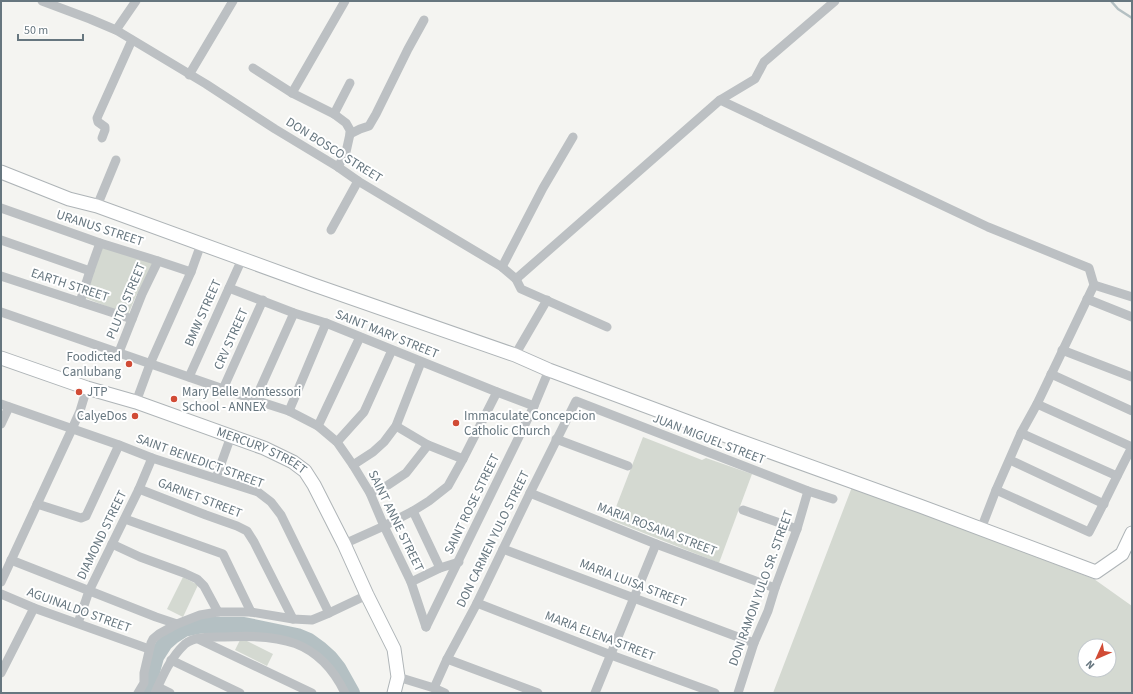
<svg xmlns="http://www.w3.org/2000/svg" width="1133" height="694" viewBox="0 0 1133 694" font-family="'Source Sans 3',sans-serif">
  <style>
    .green { fill: #d4d9d1; fill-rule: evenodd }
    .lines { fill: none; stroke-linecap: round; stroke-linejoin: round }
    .stream { stroke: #b4c0c3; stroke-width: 2.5 }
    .river { stroke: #b4c0c3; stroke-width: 16 }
    .secondary-casing { stroke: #aeb4b7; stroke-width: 15 }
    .street { stroke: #bcc0c3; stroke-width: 9 }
    .secondary { stroke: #fff; stroke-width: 13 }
    .poi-dot { fill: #d14b35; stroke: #fff; stroke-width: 1.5 }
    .labels { text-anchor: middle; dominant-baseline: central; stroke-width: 4; stroke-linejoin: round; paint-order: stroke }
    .street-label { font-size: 13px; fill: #66767f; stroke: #fff }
    .poi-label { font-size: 13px; fill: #66767f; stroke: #fff; text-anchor: start }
  </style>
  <rect width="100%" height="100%" fill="#f4f4f1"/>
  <!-- green -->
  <g class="green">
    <polygon points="102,246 153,263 136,296 128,315 83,297"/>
    <polygon points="643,437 702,460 706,458 752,474 719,563 611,520"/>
    <path d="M852,487L1094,579L1132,606V693H773ZM1085,646H1109V670H1085Z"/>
    <polygon points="183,577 198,585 183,617 167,609"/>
    <polygon points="241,638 273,654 267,666 235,650"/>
  </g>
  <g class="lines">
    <!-- stream -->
    <polyline class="stream" points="1111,1 1118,9 1132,18"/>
    <!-- river -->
    <polyline class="river" points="144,693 148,686 156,657 165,643 173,636 184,629 203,625 244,625 297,636 309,641 320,649 330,658 338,668 352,693"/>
    <defs>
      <g id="secondary">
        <polyline points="1,172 69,199 97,206 314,285 515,355 549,370 729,437 920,506 1096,572 1122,554 1132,533"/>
        <path id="s1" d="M1,358L87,388L136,402L264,448L293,462L305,471L314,485L344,544L367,595L394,649L398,677L394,693"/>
      </g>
    </defs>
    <!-- secondary casing -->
    <use href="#secondary" class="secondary-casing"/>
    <!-- street -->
    <g class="street">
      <polyline points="42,1 90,19 116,30 206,84 275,129 338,167 358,181 502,267 516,279 521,289 607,327"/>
      <polyline points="116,30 136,1"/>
      <polyline points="253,68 292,93 334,114 346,123 350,130 350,134 346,152 338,167"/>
      <polyline points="189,75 233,1"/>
      <polyline points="292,93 345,1"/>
      <polyline points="720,100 988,227 1089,268 1094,285 1037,404 1021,433 996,490 981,529"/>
      <polyline points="334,114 350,83"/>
      <polyline points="350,134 360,129 369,126 376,114 408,49 424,20"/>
      <polyline points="102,138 105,130 105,127 98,122 97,118 132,40"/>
      <polyline points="97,206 116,160"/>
      <polyline points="1,208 100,243 158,261 191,272"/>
      <polyline points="331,230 358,181"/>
      <polyline points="1,240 90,271"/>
      <polyline points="502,267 543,188 573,137"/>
      <polyline points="1,276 132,319"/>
      <polyline points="516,279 720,100 755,79 764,62 835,1"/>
      <polyline points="1094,285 1132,297"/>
      <polyline points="229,288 294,313 326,323 497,392 534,406"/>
      <polyline points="1087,299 1132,317"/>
      <polyline points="80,302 90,271 100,243"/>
      <polyline points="1,312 255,400 289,411 318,426 337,442 353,465 370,493 384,526 411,582 426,627"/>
      <polyline points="1062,350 1132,377"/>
      <polyline points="119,352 142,294 158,261"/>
      <polyline points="515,355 547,300"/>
      <polyline points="1051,374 1132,411"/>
      <polyline points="189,377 242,259"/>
      <polyline points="223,389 263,300"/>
      <polyline points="255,400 294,313"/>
      <polyline points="136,402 150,364 191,272 201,244"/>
      <polyline points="1,404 119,445 152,458 258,492 271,502 281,515 329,613"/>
      <polyline points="1037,404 1132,447"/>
      <polyline points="289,411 326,323"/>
      <polyline points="1,424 9,407"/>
      <polyline points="318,426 360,337"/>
      <polyline points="396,426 428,445 463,459"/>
      <polyline points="1021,433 1117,476"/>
      <polyline points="556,439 628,466"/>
      <polyline points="337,442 364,412 392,350"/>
      <polyline points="1010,460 1104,504"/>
      <polyline points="353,465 373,452 384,442 396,426 421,362"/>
      <polyline points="216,478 231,436"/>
      <polyline points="139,489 206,515 237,526 247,531 254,542 293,619"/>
      <path d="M996,490L1089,532C1104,504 1117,475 1132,447"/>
      <polyline points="370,493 388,485 406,473 428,445"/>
      <polyline points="530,493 656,544 775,588"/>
      <polyline points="37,504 81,518 86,516 119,445"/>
      <polyline points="743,510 797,529"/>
      <polyline points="413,511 440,568"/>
      <polyline points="125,519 223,554 251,612"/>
      <polyline points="112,544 140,557 184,573 197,579 204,586 218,612"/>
      <polyline points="344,544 384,526 413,511 429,501 448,486 463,459 497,392"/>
      <polyline points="503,549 754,643"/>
      <polyline points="11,560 156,617 177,624"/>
      <polyline points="1,582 72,429 80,411 87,388"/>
      <polyline points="411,582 440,568 459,562"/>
      <polyline points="1,594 34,608 149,649"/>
      <polyline points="477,603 611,655 715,693"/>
      <polyline points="78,623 89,591 139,489 152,458"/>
      <polyline points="426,627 534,406 549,370"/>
      <polyline points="198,639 312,693"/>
      <polyline points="447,659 538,693"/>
      <polyline points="171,660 240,693"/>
      <polyline points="1,673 34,608"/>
      <polyline points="398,677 434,688 445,693"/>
      <polyline points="158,687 170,693"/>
      <polyline points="434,688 447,659 477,603 530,493 576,401 808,491 833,499"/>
      <polyline points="138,693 144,683 144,673 151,643 153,639 159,634 177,624 200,615 218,612 251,612 293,619 312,620 329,613 367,595"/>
      <path d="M155,693C163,675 171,657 185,644C195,636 212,637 224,637C279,634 319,639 345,693"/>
      <polyline points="595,693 656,544"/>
      <polyline points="738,693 754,643 768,611 775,588 797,529 808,491"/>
    </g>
    <!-- secondary -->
    <use href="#secondary" class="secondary"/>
  </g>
  <!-- markers -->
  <g class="poi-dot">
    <circle cx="129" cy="364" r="4"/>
    <circle cx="79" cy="392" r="4"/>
    <circle cx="174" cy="399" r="4"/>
    <circle cx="135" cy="416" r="4"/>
    <circle cx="456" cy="423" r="4"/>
  </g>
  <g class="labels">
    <!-- street labels -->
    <g class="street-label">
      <text transform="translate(334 150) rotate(32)">DON BOSCO STREET</text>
      <text transform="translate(100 228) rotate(18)">URANUS STREET</text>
      <text transform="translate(70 285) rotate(18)">EARTH STREET</text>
      <text transform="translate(126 301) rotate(-67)">PLUTO STREET</text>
      <text transform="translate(203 313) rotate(-66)">BMW STREET</text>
      <text transform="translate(387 334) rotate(22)">SAINT MARY STREET</text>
      <text transform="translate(231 339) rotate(-66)">CRV STREET</text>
      <text transform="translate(709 439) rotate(21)">JUAN MIGUEL STREET</text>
      <text stroke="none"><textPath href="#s1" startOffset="277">MERCURY STREET</textPath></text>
      <text transform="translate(200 461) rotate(20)">SAINT BENEDICT STREET</text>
      <text transform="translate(200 498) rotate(21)">GARNET STREET</text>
      <text transform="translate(472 504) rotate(-64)">SAINT ROSE STREET</text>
      <text transform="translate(396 521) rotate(64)">SAINT ANNE STREET</text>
      <text transform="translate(657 529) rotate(21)">MARIA ROSANA STREET</text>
      <text transform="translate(102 535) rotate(-64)">DIAMOND STREET</text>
      <text transform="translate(493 539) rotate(-64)">DON CARMEN YULO STREET</text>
      <text transform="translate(633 583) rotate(21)">MARIA LUISA STREET</text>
      <text transform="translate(761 588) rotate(-70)">DON RAMON YULO SR. STREET</text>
      <text transform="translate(79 610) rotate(20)">AGUINALDO STREET</text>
      <text transform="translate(600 636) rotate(21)">MARIA ELENA STREET</text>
    </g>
    <!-- poi labels -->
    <g class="poi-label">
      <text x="121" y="357" text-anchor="end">Foodicted<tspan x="121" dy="15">Canlubang</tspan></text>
      <text x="87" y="392">JTP</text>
      <text x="182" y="392">Mary Belle Montessori<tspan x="182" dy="15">School - ANNEX</tspan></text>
      <text x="127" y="416" text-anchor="end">CalyeDos</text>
      <text x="464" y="416">Immaculate Concepcion<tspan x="464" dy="15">Catholic Church</tspan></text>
    </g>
  </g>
  <!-- border -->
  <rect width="1133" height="694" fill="none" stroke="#66767f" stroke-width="4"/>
  <!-- north arrow -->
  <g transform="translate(1097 658) rotate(225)"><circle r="19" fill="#ffffff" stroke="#c2c8cc"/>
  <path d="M0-3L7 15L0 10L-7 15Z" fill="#d14b35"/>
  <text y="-6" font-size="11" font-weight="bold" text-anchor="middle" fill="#66767f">N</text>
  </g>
  <!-- scale -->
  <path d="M18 34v6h65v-6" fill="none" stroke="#66767f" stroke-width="2"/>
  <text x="24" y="34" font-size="12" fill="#66767f" stroke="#ffffff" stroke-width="3" paint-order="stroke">50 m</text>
</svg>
